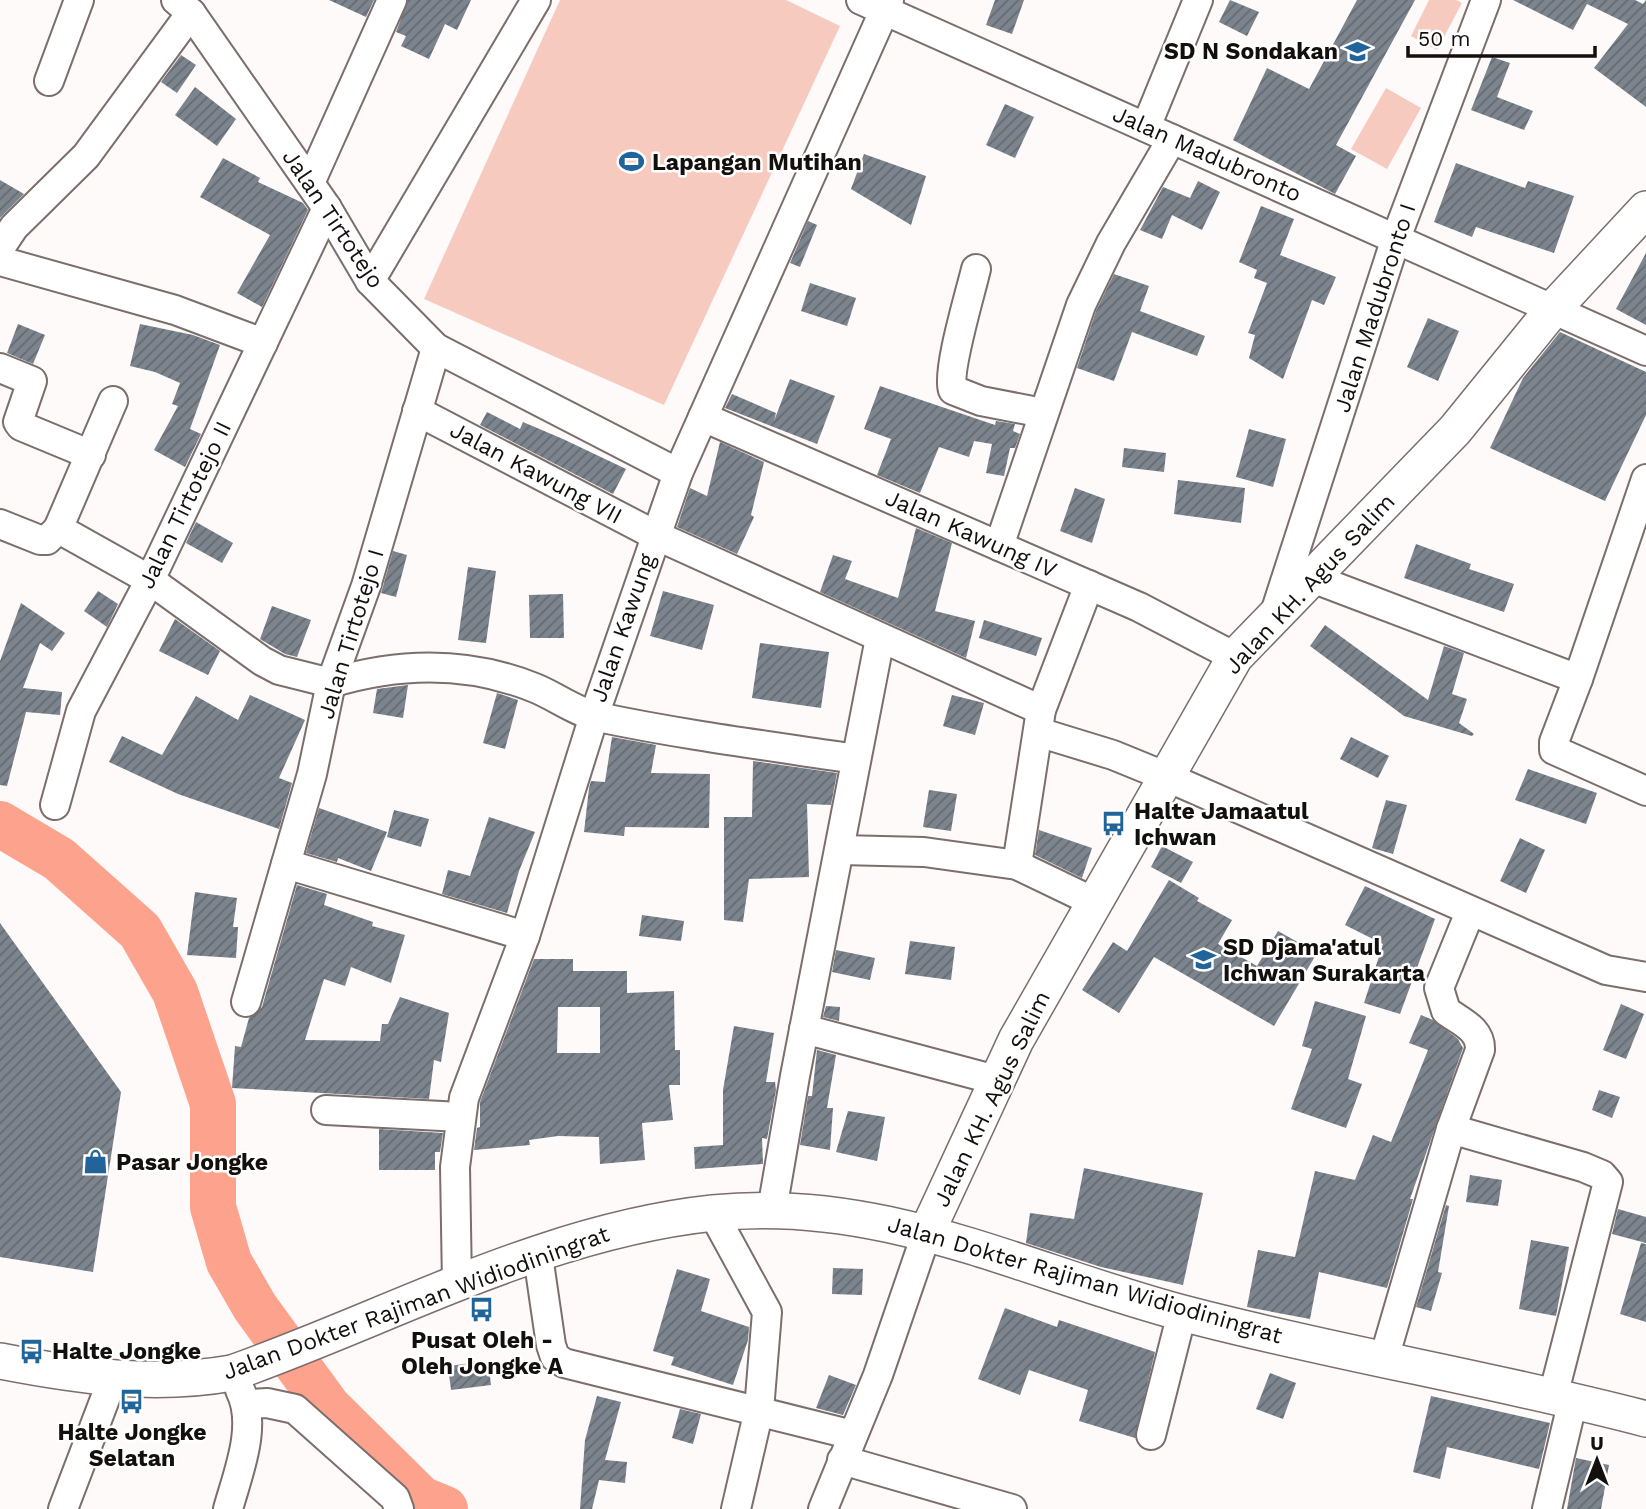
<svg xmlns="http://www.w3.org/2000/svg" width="1646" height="1509" viewBox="0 0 1646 1509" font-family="'Work Sans',sans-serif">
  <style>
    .pitch { fill: #f7cabf }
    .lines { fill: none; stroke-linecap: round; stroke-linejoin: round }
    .river { stroke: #fda28c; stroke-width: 46 }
    .building { fill: url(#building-hatch); fill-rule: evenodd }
    .minor-casing { stroke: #7b6e6b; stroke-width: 32 }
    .major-casing { stroke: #7b6e6b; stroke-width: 38 }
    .minor { stroke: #fff; stroke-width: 28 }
    .major { stroke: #fff; stroke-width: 35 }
    .labels { text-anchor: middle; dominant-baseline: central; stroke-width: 5; stroke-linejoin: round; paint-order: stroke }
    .poi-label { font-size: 23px; font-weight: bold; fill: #130f0d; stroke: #fff; text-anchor: start }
    .street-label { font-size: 23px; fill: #130f0d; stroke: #fff }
  </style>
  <defs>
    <pattern id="building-hatch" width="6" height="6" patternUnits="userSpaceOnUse" patternTransform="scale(1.75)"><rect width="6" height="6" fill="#7c848d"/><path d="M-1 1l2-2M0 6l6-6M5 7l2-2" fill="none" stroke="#646a72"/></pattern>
  </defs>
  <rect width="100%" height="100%" fill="#fdfaf9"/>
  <!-- pitch -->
  <g class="pitch">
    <polygon points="560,0 786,0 840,26 664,405 424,299"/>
    <polygon points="1429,0 1456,0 1462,3 1437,50 1411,36"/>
    <polygon points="1386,88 1421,108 1387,169 1351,149"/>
  </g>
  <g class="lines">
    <!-- river -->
    <polyline class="river" points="0,824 59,859 140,931 175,992 213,1104 213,1207 229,1262 255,1307 328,1407 421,1499 445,1509"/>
  </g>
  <!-- building -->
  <g class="building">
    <polygon points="329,0 374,0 366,17"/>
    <polygon points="408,0 471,0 457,30 445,24 429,59 401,46 406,36 396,32"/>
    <polygon points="995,0 1024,0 1012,34 986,25"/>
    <polygon points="1230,0 1259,12 1247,36 1219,22"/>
    <polygon points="1357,0 1415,0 1336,145 1356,156 1335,194 1233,140 1267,68 1309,89"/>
    <polygon points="1513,0 1635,0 1643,4 1646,0 1646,107 1594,68 1628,24 1587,4 1573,30"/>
    <polygon points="181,55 196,65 177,93 161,82"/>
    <polygon points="1492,57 1510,63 1497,97 1533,111 1524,130 1471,110"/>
    <polygon points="195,87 236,119 217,146 175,115"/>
    <polygon points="1005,104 1034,117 1015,158 986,145"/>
    <polygon points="864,154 926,176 911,225 851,189"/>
    <polygon points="223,158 260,178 258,182 303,203 308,210 262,307 237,293 270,235 200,197"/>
    <polygon points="1456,163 1525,188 1528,181 1574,196 1554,253 1476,227 1472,237 1434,222"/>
    <polygon points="0,180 24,194 0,218"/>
    <polygon points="1198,181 1220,192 1202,230 1172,215 1162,239 1140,230 1163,187 1190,198"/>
    <polygon points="1261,206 1294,219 1280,255 1336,277 1324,305 1312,300 1283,379 1249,358 1255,335 1248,333 1267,283 1254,278 1257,270 1239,262"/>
    <polygon points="808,221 817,225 800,267 790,263"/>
    <polygon points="1646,253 1646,325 1616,309"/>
    <polygon points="1114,274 1149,286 1140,311 1205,336 1197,356 1132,332 1114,381 1077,368 1096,311"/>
    <polygon points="810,283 856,298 847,326 801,311"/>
    <polygon points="1428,318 1459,331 1438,381 1407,367"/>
    <polygon points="18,324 45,335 33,364 7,353"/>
    <polygon points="140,324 193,335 220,345 190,429 201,434 185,467 154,450 178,406 172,404 180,383 155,372 130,366"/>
    <polygon points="1560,332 1646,372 1646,415 1605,501 1490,448 1523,378"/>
    <polygon points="790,379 835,396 817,444 725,408 732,394 776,413 774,421"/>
    <polygon points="880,386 995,425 996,421 1015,424 1013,431 1020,434 1015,448 1010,448 1004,476 986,473 992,444 974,441 969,457 939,447 920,493 877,475 891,439 864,429"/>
    <polygon points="487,412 520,429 523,422 563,439 626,469 613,494 480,425"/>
    <polygon points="1249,429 1286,439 1273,487 1236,477"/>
    <polygon points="720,442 764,462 751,515 754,517 737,554 677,527 690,488 707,496"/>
    <polygon points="1124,448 1166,453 1164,472 1122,467"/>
    <polygon points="1178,480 1245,488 1241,523 1174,514"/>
    <polygon points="1075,488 1105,499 1092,543 1060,531"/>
    <polygon points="196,522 233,543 222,563 186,543"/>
    <polygon points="916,528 952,543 935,611 975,621 966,658 820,592 833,555 852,561 845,579 898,598"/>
    <polygon points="1416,544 1471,564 1469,569 1514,584 1504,612 1404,578"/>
    <polygon points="393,551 407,555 396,597 381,593"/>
    <polygon points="468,567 496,571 486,643 458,640"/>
    <polygon points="98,591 118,604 107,627 84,611"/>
    <polygon points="663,591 714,605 702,650 650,636"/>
    <polygon points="563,594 564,638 530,638 529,595"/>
    <polygon points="21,603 65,633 52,651 40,643 23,688 62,692 60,715 26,712 7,786 0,785 0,661"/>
    <polygon points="272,606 311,620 297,657 285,654 260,639"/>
    <polygon points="175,619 220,651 208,675 159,651"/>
    <polygon points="984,620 1042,638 1036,656 979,638"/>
    <polygon points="1325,625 1428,700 1444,646 1464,653 1452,694 1467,699 1459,723 1474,734 1472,736 1404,716 1310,646"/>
    <polygon points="760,643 829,652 821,708 752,698"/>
    <polygon points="408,685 403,718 373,713 377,689"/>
    <polygon points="497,693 518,700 505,749 483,743"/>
    <polygon points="250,695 305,720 279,778 292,783 279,829 178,794 109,762 122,736 162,755 196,696 238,720"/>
    <polygon points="952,695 984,703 975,735 943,726"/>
    <polygon points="612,737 656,745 651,773 710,774 709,828 625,827 624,836 584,832 589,788 591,781 605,782"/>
    <polygon points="1351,737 1389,756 1378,778 1340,759"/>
    <polygon points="753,761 837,773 831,805 807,804 809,877 749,879 743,922 724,920 724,817 752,817"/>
    <polygon points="1528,769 1597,793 1586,824 1515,800"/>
    <polygon points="929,790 957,794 951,831 923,827"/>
    <polygon points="1386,800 1407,805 1393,854 1372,848"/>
    <polygon points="319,808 387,832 371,871 338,858 337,862 306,853"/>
    <polygon points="394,810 429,819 421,847 387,837"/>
    <polygon points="489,817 535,832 519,871 507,913 442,894 448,870 470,876"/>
    <polygon points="1039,830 1092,848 1082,878 1035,855"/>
    <polygon points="1520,838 1545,850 1526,893 1500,881"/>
    <polygon points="1162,846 1193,862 1181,883 1151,867"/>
    <polygon points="1169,880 1199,898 1197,901 1232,920 1218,944 1257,966 1278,931 1317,953 1274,1026 1154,957 1119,1013 1082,990 1113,942 1127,951"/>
    <polygon points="297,885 327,894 324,905 373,922 372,926 405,935 391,983 351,967 345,986 324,979 305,1040 380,1041 382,1024 388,1024 400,997 449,1013 441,1062 434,1060 429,1099 232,1088 235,1046 241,1047 249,1018 262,1007"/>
    <polygon points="1365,886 1435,919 1400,1014 1364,1003 1383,944 1345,925"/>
    <polygon points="195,892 237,898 233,927 238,927 236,958 187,955"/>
    <polygon points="642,915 684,921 681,941 639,936"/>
    <polygon points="0,923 121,1092 93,1272 0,1257"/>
    <polygon points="910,941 955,947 951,980 905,974"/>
    <polygon points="836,950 875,958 870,980 832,972"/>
    <path d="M534,959H573V971H627V993L674,991L675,1050H680V1085H669L673,1120L642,1123L645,1160L600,1164L599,1137L558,1136L529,1140L530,1145L474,1150L477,1128L480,1127V1102ZM558,1007H600V1053H557Z"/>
    <polygon points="1315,1001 1366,1016 1348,1079 1362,1084 1346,1128 1291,1109 1312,1049 1302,1046"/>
    <polygon points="1621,1004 1644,1014 1626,1059 1603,1050"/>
    <polygon points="826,1006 840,1007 839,1021 823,1017"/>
    <polygon points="1421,1015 1433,1020 1458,1039 1463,1048 1410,1199 1413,1199 1387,1288 1319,1272 1310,1319 1247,1307 1258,1250 1295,1257 1315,1171 1355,1180 1373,1135 1391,1142 1428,1050 1409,1043"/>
    <polygon points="734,1026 774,1033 766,1082 775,1082 776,1090 767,1139 762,1138 763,1164 695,1169 694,1147 723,1145 723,1090"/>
    <polygon points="817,1050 836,1055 827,1108 833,1108 830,1150 800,1145 808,1096 812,1096"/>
    <polygon points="1599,1090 1620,1097 1612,1118 1592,1110"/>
    <polygon points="848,1111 885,1117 877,1161 836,1152"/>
    <polygon points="379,1129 443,1133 440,1152 435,1152 435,1170 379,1170"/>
    <polygon points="1084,1168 1203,1193 1183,1285 1101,1267 1026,1243 1030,1213 1074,1219"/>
    <polygon points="1470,1175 1502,1180 1498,1206 1466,1202"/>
    <polygon points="1446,1205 1449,1206 1438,1272 1442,1273 1431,1311 1416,1307"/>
    <polygon points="1618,1209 1646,1217 1646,1243 1612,1234"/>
    <polygon points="1531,1240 1569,1247 1556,1316 1519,1309"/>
    <polygon points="1641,1243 1646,1244 1646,1322 1620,1314"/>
    <polygon points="833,1268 863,1269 862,1295 832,1294"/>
    <polygon points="677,1269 710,1279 701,1311 749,1327 748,1340 733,1385 671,1365 674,1357 653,1351"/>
    <polygon points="1005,1308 1057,1327 1059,1320 1155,1352 1135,1438 1079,1421 1088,1390 1029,1370 1020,1395 978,1379"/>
    <polygon points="488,1361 491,1385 451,1390 448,1366"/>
    <polygon points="1270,1373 1296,1383 1283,1419 1256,1409"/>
    <polygon points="829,1375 856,1385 843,1415 816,1408"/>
    <polygon points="597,1396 621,1402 605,1460 627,1462 625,1483 599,1480 592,1509 580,1509 585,1440"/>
    <polygon points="1431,1396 1550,1423 1539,1469 1447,1447 1440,1479 1413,1472"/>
    <polygon points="680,1409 701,1414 693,1444 672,1438"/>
    <polygon points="1576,1458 1609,1465 1601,1509 1567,1509"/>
  </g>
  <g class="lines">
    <defs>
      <g id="minor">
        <polyline points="176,0 191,13 327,208 370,281 436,348 678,473"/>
        <polyline points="861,0 1646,351"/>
        <polyline points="49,81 79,0"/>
        <polyline points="1146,127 1198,0"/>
        <polyline points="310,183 392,0"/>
        <polyline points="0,248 14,227 86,156 191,13"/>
        <polyline points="0,261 175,310 263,343"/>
        <path d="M976,269C971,291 946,373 953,390L981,401L1043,413"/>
        <polyline points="370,281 536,0"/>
        <polyline points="0,368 32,381 18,422 21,426 91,455"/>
        <polyline points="417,411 655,535 1041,710"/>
        <polyline points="703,417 1139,607 1235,657"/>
        <polyline points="0,524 40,540 47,540 58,529 68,534 150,580 262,661 279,670 331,683"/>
        <polyline points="58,529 113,401"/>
        <polyline points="999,546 1081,305 1111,243 1172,139"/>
        <polyline points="1312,578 1578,679 1646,479"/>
        <polyline points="1274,616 1396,238 1486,0"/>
        <polyline points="1578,679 1554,742 1554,750 1646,791"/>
        <path d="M331,683C400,662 468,661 535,688C555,696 576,712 598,717C683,735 770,746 856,759"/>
        <polyline points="1038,732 1113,755 1167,777 1606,970 1646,977"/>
        <polyline points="55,805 81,711 150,580 327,208"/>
        <polyline points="840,850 924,852 1017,865 1094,902"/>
        <polyline points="286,864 525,936"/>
        <polyline points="1017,865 1041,710 1089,585"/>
        <polyline points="246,1002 312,774 331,683 366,586 436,348"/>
        <polyline points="804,1029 996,1080"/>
        <polyline points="326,1110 461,1117"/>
        <polyline points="1451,1129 1583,1167 1602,1175 1608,1182 1553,1396"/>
        <polyline points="772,1210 795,1076 880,638"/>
        <polyline points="713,1213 767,1312 759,1410 736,1509"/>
        <polyline points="538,1256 551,1345 555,1357 564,1363 853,1435"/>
        <polyline points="457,1284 455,1167 464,1098 525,936 594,716 678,473 889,0"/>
        <path d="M1383,1362L1451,1129L1480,1050C1481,1029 1461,1022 1446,1011L1439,988L1470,912"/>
        <polyline points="248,1404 267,1403 295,1409 395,1498 399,1509"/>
        <polyline points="1151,1435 1182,1313"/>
        <polyline points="842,1460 1012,1509"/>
        <polyline points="63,1509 113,1378"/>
        <path d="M228,1509C238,1473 258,1425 240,1390"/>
        <polyline points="823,1509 878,1375 927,1232"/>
        <polyline points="1547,1509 1573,1400"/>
      </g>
      <g id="major">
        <polyline points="927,1232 1016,1040 1235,657 1455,430 1554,308 1646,209"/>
        <path d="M0,1361C77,1376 154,1387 232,1373C390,1317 544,1231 713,1213C883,1195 1026,1272 1186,1314C1338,1354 1494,1379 1646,1419"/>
      </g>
    </defs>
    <!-- minor casing -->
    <use href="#minor" class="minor-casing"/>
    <!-- major casing -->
    <use href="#major" class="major-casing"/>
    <!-- minor -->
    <use href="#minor" class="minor"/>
    <!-- major -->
    <use href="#major" class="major"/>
  </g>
  <!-- icons -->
  <defs>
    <symbol id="school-bare" viewBox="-9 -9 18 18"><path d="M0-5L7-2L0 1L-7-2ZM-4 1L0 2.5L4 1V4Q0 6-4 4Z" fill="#206499" stroke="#fff" stroke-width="2.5" paint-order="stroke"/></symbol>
    <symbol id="stadium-bare" viewBox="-9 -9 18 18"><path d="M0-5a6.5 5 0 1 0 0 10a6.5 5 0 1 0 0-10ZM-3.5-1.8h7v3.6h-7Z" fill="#206499" stroke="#fff" stroke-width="2.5" paint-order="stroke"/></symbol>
    <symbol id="bus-bare" viewBox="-9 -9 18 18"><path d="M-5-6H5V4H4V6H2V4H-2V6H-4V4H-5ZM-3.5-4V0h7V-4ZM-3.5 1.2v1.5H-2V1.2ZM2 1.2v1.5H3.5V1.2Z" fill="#206499" stroke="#fff" stroke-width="2.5" paint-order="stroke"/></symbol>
    <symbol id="shop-bare" viewBox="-9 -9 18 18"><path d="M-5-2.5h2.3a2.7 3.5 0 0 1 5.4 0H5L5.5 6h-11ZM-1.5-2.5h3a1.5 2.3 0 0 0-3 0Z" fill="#206499" stroke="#fff" stroke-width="2.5" paint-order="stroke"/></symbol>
  </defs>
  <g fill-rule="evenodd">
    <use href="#school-bare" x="1340" y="34" width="35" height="35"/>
    <use href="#stadium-bare" x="614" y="144" width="35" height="35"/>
    <use href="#bus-bare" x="1096" y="806" width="35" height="35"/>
    <use href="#school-bare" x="1186" y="942" width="35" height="35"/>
    <use href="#shop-bare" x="78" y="1144" width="35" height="35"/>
    <use href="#bus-bare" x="464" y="1292" width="35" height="35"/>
    <use href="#bus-bare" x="14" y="1334" width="35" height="35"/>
    <use href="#bus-bare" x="114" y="1384" width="35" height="35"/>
  </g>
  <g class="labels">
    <!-- poi labels -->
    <g class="poi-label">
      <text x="1338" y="51" text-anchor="end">SD N Sondakan</text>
      <text x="652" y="162">Lapangan Mutihan</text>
      <text x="1134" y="811">Halte Jamaatul<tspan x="1134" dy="26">Ichwan</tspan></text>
      <text x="1223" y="947">SD Djama'atul<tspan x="1223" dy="26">Ichwan Surakarta</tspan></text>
      <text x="116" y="1162">Pasar Jongke</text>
      <text x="482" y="1340" text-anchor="middle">Pusat Oleh -<tspan x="482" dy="26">Oleh Jongke A</tspan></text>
      <text x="52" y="1351">Halte Jongke</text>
      <text x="132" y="1432" text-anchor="middle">Halte Jongke<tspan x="132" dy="26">Selatan</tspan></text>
    </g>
    <!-- street labels -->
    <g class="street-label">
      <text transform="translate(1207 154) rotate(24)">Jalan Madubronto</text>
      <text transform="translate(333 219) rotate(56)">Jalan Tirtotejo</text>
      <text transform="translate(1375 308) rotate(-72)">Jalan Madubronto I</text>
      <text transform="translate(536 473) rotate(28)">Jalan Kawung VII</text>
      <text transform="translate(185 505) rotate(-64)">Jalan Tirtotejo II</text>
      <text transform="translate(971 534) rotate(24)">Jalan Kawung IV</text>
      <text transform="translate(1310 584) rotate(-47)">Jalan KH. Agus Salim</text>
      <text transform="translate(623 628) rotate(-71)">Jalan Kawung</text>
      <text transform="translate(351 634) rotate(-73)">Jalan Tirtotejo I</text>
      <text transform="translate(992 1099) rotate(-64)">Jalan KH. Agus Salim</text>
      <text transform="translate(1085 1280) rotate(16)">Jalan Dokter Rajiman Widiodiningrat</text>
      <text transform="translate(416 1303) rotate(-20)">Jalan Dokter Rajiman Widiodiningrat</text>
    </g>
  </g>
  <!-- north arrow -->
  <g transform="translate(1597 1460)" stroke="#ffffff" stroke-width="5" paint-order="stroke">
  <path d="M0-5L12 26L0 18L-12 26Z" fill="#130f0d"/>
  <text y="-10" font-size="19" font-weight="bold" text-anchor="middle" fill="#130f0d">U</text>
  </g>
  <!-- scale -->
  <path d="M1408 46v10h187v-10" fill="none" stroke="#130f0d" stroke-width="3.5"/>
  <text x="1418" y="46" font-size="21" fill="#130f0d" stroke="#ffffff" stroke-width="5" paint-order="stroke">50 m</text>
</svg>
